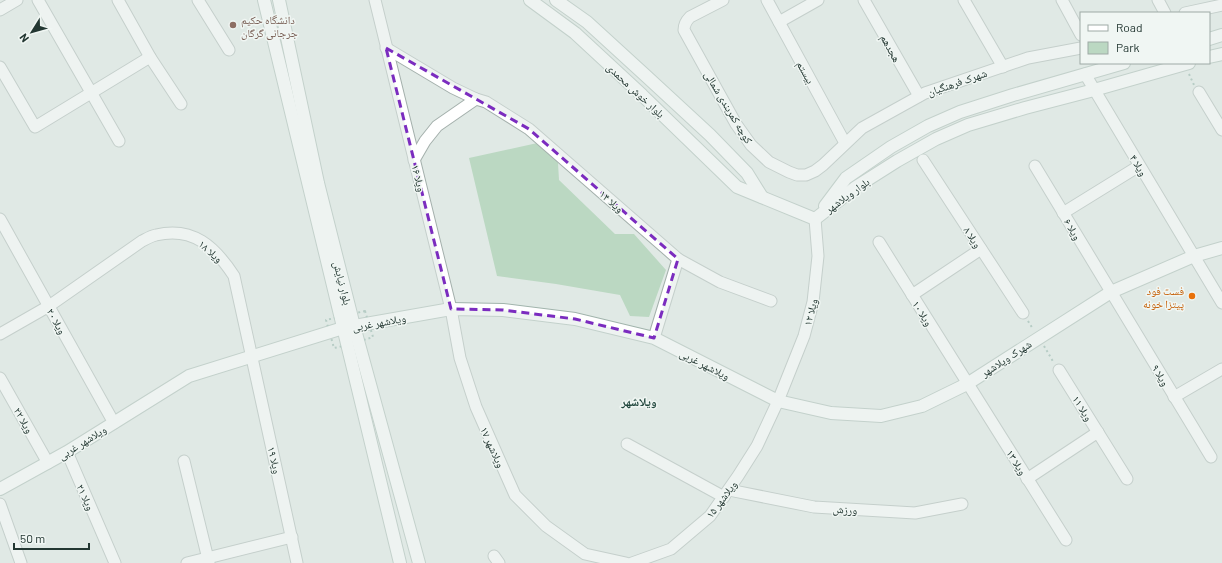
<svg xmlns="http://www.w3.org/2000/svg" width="1222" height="563" viewBox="0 0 1222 563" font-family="Barlow,'Noto Naskh Arabic',sans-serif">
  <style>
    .green { fill: #bbd8c2 }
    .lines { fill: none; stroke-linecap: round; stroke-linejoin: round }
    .street-casing { stroke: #a4b0ac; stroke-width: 13 }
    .secondary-casing { stroke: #a1b4ac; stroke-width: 14 }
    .path { stroke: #84a99d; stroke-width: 2; stroke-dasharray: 2 3; stroke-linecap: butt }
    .street { stroke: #fff; stroke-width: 11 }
    .secondary { stroke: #fff; stroke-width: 12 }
    .marked { fill: none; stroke: #7b2cbf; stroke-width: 3; stroke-dasharray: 8 5; stroke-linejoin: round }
    .education-dot { fill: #8d6e63; stroke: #f0f6f3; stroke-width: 1.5 }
    .food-dot { fill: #e8710a; stroke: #f0f6f3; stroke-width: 1.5 }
    .labels { text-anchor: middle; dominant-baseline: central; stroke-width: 3; stroke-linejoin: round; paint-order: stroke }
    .education-label { font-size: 11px; fill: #785e54; stroke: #f0f6f3; text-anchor: start }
    .street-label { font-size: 11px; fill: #233732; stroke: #f0f6f3 }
    .food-label { font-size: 11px; fill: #c56008; stroke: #f0f6f3; text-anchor: end }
    .neighbourhood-label { font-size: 12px; font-weight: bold; fill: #21473d; stroke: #f0f6f3 }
  </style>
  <rect width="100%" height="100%" fill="#e0e9e5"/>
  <!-- green -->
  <polygon class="green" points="542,142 558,163 559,180 615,234 634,234 666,270 649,317 630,316 620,295 556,284 497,276 469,158"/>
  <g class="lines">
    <defs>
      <g id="street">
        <polyline points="38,0 119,141"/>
        <polyline points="118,0 150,57 181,104"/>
        <polyline points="198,0 229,50"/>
        <polyline points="375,0 451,309 460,358 476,407 515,495 546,526 585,554 626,563"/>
        <path d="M723,0L690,17C686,21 684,24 684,30L736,124L751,145L769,162L789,172L797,175H806L815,171L823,165L862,128L925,93L1028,58L1081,48"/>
        <polyline points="767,0 845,143"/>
        <polyline points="864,0 919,96"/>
        <polyline points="964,0 1003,67"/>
        <polyline points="1062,0 1081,35"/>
        <polyline points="1158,0 1165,13"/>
        <polyline points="0,10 17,0"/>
        <polyline points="1185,13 1222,5"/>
        <polyline points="779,22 818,0"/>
        <polyline points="386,48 453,88 476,99 486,102 529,129 678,259 654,338"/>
        <polyline points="0,67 35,127 150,57"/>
        <polyline points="1085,74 1222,303"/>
        <polyline points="1199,92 1222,130"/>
        <polyline points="414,160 425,141 437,126 476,99"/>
        <polyline points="923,160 1023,313"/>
        <polyline points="1035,166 1211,457"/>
        <polyline points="1063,213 1139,166"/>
        <polyline points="0,219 114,423"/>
        <polyline points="879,242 1066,540"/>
        <polyline points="678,259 720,282 771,301"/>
        <polyline points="912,295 981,249"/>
        <path d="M0,334L49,306L142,241C146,239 151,236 156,235C193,226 215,247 234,276L297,563"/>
        <polyline points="1059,370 1127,479"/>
        <polyline points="0,378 48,463"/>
        <polyline points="1174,397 1222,369"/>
        <polyline points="627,444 724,497"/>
        <polyline points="67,452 115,563"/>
        <polyline points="184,461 209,563"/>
        <polyline points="1027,479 1098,432"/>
        <polyline points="729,490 814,507 915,513 962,504"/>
        <polyline points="0,504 21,563"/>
        <polyline points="494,556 499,563"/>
        <polyline points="187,563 292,537"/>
        <polyline points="632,563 671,549 710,516 738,476 757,446 778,401 804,336 813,302 818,256 815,219"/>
      </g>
      <g id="secondary">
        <polyline points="264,0 400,563"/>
        <polyline points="279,0 318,183 354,326 419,563"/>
        <polyline points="530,0 575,33 642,95 737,187 815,219"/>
        <polyline points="556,0 587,22 645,75 710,135 747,173 762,197"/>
        <polyline points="1209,39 1222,35"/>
        <polyline points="1209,57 1222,54"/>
        <polyline points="825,206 846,178 891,147 928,126 960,112 1013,95 1124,63"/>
        <polyline points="815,219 856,187 897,161 936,139 968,125 1025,108 1094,90 1189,63"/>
        <polyline points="0,489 67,452 189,376 343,328 451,309 503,310 575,319 654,338 778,401 831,413 881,416 922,406 967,384 1111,292 1194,256 1222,248"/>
      </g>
    </defs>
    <!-- street casing -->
    <use href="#street" class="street-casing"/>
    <!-- secondary casing -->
    <use href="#secondary" class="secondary-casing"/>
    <!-- path -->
    <g class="path">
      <polyline points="1189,74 1194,85"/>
      <polygon points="365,311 373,337 348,345 334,348 326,320"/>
      <polyline points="1028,321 1033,329"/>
      <polyline points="1044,346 1054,363"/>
    </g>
    <!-- street -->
    <use href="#street" class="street"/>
    <!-- secondary -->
    <use href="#secondary" class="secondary"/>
  </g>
  <!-- marked area -->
  <path d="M0 0H1222V563H0ZM386,48L529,129L678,259L654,338L575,319L503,310L451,309Z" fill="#e0e9e5" fill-opacity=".55" fill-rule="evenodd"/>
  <path class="marked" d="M386,48L529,129L678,259L654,338L575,319L503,310L451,309Z"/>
  <!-- markers -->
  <circle class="education-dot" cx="233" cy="25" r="4"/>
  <circle class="food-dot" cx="1192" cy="296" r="4"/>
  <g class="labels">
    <!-- education labels -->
    <g class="education-label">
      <text x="241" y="19">دانشگاه حکیم<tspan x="241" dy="13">جرجانی گرگان</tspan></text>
    </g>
    <!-- street labels -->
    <g class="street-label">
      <text transform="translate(891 48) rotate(61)">هجدهم</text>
      <text transform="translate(806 72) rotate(61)">بیستم</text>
      <text transform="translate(957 82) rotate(-19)">شهرک فرهنگیان</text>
      <text transform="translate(636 90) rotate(43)">بلوار خوش محمدی</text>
      <text transform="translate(729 107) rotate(59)">کوچه کمربندی شمالی</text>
      <text transform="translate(1139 165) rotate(59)">۴ ویلا</text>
      <text transform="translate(419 178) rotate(76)">۱۶ ویلا</text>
      <text transform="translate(847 195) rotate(-36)">بلوار ویلاشهر</text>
      <text transform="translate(612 201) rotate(41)">۱۴ ویلا</text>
      <text transform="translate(1073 229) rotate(59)">۶ ویلا</text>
      <text transform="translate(973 237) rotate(57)">ویلا ۸</text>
      <text transform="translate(211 251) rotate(41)">ویلا ۱۸</text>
      <text transform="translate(343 283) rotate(76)">بلوار نیایش</text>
      <text transform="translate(810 312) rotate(-76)">ویلا ۱۲</text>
      <text transform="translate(923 313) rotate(58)">۱۰ ویلا</text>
      <text transform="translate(57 321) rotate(61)">ویلا ۲۰</text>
      <text transform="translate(379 322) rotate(-10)">ویلاشهر غربی</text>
      <text transform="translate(1006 358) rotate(-33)">شهرک ویلاشهر</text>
      <text transform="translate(705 364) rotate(27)">ویلاشهر غربی</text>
      <text transform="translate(1161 375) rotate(59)">۹ ویلا</text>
      <text transform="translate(1083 408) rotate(58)">۱۱ ویلا</text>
      <text transform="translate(24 420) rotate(60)">ویلا ۲۲</text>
      <text transform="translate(82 442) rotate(-32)">ویلاشهر غربی</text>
      <text transform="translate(493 447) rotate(66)">ویلاشهر ۱۷</text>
      <text transform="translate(275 460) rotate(77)">۱۹ ویلا</text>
      <text transform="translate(1017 462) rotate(58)">۱۳ ویلا</text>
      <text transform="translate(86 497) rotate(66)">ویلا ۲۱</text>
      <text transform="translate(721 499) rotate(-53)">ویلاشهر ۱۵</text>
      <text transform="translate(845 509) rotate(3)">ورزش</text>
    </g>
    <!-- food labels -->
    <g class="food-label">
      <text x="1184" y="290">فست فود<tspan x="1184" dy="13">پیتزا خونه</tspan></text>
    </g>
    <!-- neighbourhood labels -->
    <g class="neighbourhood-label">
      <text x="639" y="401">ویلاشهر</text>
    </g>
  </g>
  <!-- legend -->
  <rect x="1080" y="12" width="130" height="52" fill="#f0f6f3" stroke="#9eaaa6"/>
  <rect x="1088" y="25" width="20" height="6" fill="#ffffff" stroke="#9eaaa6"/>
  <text x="1116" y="32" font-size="12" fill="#233732">Road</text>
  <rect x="1088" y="42" width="20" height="12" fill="#bbd8c2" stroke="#9eaaa6"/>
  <text x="1116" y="52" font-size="12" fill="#233732">Park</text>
  <!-- north arrow -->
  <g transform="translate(32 32) rotate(233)" stroke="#f0f6f3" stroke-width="3" paint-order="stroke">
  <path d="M0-3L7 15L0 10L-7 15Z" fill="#233732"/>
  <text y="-6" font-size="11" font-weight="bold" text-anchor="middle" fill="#233732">N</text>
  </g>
  <!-- scale -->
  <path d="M14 543v6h75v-6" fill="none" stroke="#233732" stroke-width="2"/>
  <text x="20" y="543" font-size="12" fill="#233732" stroke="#f0f6f3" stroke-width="3" paint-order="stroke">50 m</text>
</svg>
